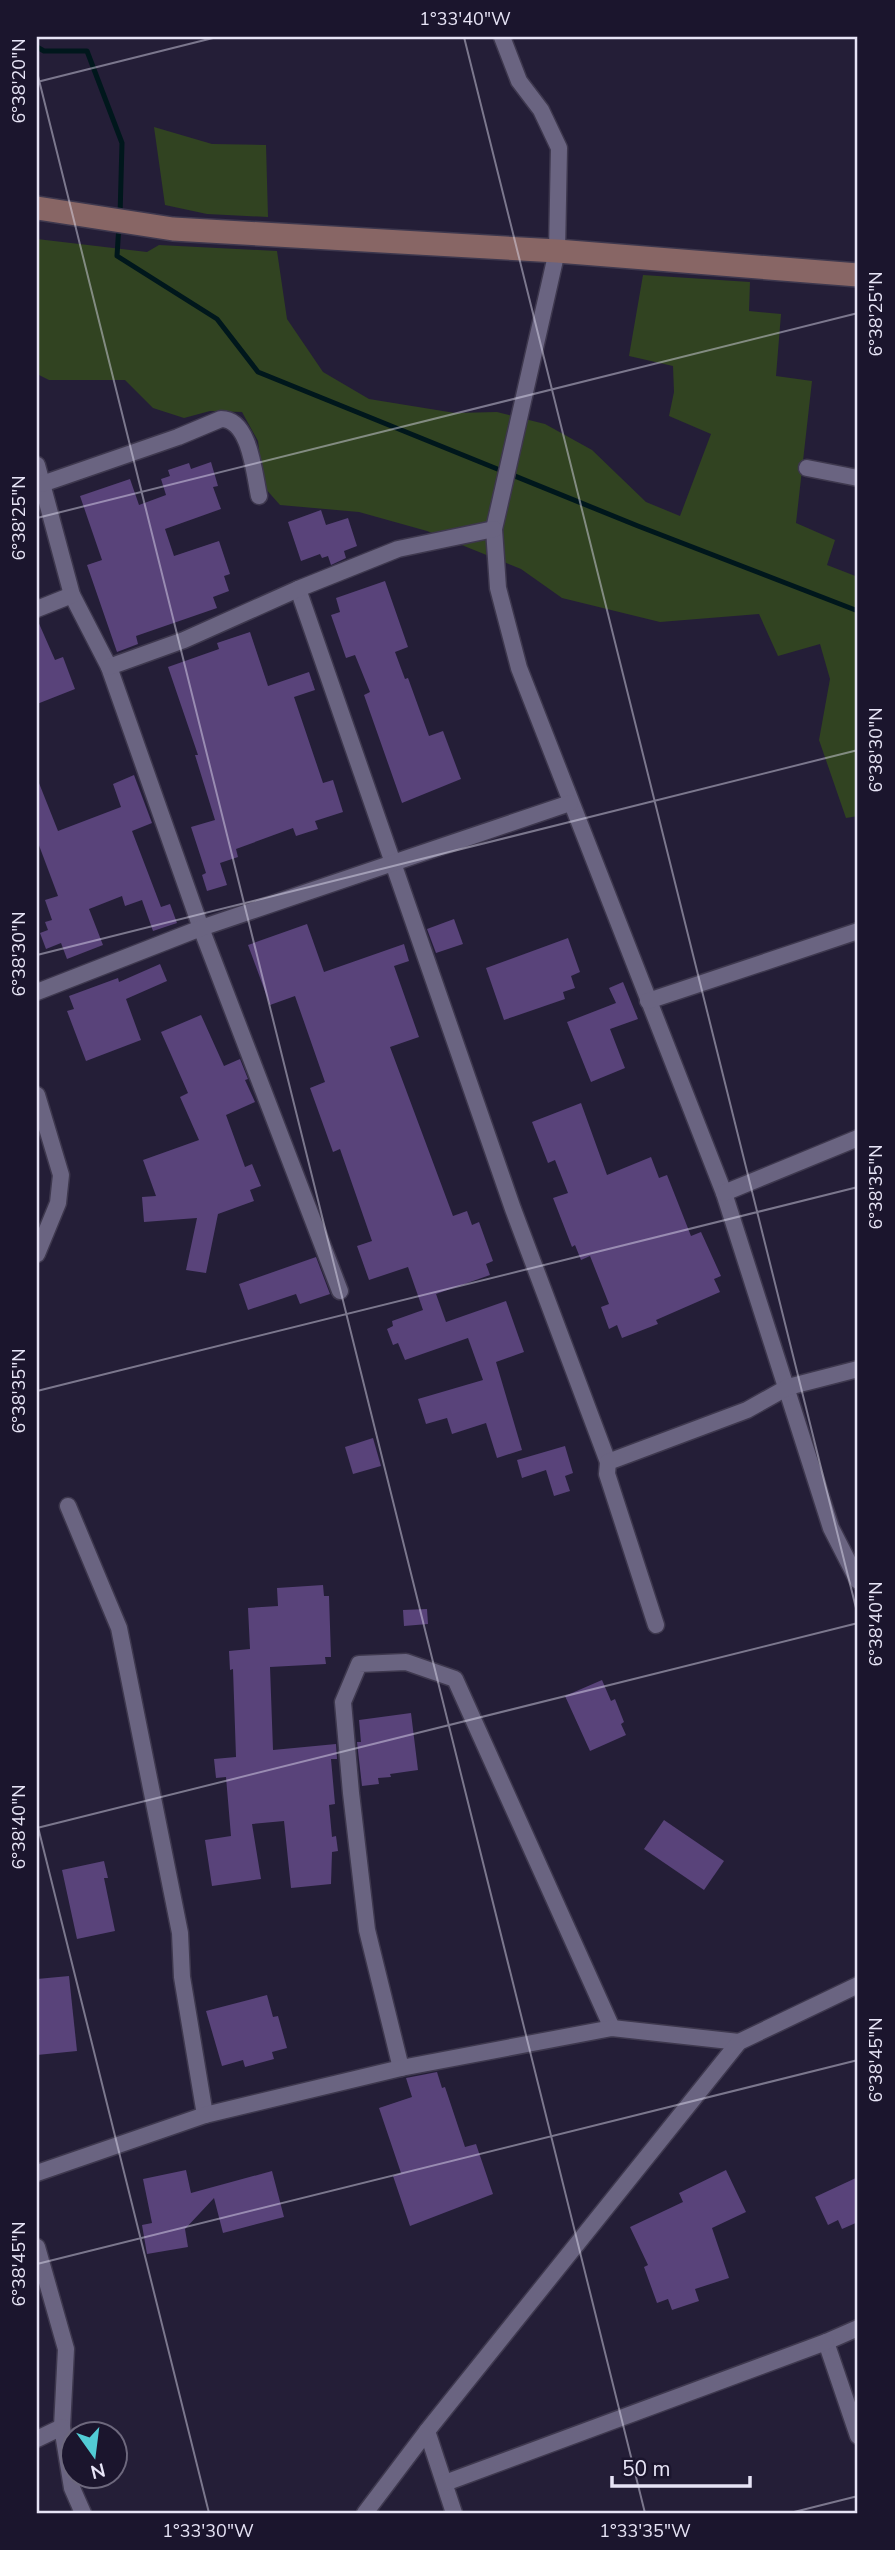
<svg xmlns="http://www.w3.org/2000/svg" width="895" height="2550" viewBox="0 0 895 2550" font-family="'Nunito Sans',sans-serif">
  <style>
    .green { fill: #314321 }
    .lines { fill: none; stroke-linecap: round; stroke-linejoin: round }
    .stream { stroke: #00171c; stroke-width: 5 }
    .building { fill: #59437a }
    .street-casing { stroke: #3e384e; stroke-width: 19 }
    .secondary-casing { stroke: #3e384e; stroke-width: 26 }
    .street { stroke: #6a6481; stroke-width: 16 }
    .secondary { stroke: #886665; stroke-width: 23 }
    .ticks { fill: none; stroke: #e7e4f6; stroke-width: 2; stroke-opacity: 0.45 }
    .neatline { fill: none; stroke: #e7e4f6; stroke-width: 2.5 }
    .ticks-label { font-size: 18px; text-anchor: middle; fill: #e7e4f6 }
  </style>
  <rect width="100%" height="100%" fill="#241e37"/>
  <!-- green -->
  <g class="green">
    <polygon points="154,127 212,144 266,145 268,217 207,214 165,205"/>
    <polygon points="37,239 147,252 159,245 277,251 287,319 323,372 369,399 455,413 497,412 545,424 592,450 646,502 680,516 711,434 669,416 674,392 673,366 629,356 643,275 750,282 749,311 781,314 776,376 812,381 796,523 835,540 827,565 858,577 858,816 846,818 819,740 830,679 820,644 778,656 759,614 660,622 562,598 521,569 427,531 359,512 280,505 264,487 258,441 242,412 210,411 184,418 153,408 125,380 49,380 37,374"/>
  </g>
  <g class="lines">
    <!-- stream -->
    <g class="stream">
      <polyline points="37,47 44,51 87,51 122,143 120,216"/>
      <polyline points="119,225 117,256 217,319 258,372 638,526 858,611"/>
    </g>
  </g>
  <!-- building -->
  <g class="building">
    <polygon points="211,462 218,486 213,487 221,509 165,529 174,556 219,541 230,574 224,576 229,591 213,597 217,608 136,636 138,644 117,652 87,565 102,560 80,496 130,479 139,505 166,495 161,479 170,476 168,470 189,463 191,469"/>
    <polygon points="321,510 326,525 348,518 357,546 344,551 346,558 331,565 328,556 322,558 320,554 301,561 288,522"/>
    <polygon points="385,581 408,647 395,652 405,679 408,678 429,736 443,731 461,779 402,803 364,695 370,692 355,655 346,658 331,615 340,612 336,598"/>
    <polygon points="37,619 55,660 63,657 75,689 37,704"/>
    <polygon points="250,632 268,686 309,672 315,690 294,697 323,783 333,780 343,812 315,821 318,829 296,836 293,828 236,849 238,857 220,863 227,885 207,891 202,875 206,873 191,827 215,820 195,755 198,755 168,667 219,649 217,643"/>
    <polygon points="134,775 152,823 132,831 161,907 170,904 177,923 153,931 142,900 125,906 122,896 89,909 103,945 67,959 61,943 46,949 40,933 48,930 45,922 52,920 45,900 58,896 37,840 37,778 58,831 121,807 113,784"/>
    <polygon points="454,919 463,944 436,953 427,929"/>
    <polygon points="307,924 324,972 404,944 409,961 394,966 419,1037 390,1047 453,1216 467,1211 472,1225 479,1222 493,1261 486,1264 490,1275 436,1294 446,1322 506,1301 524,1352 496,1362 522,1450 497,1458 486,1423 452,1434 447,1418 426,1424 418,1399 483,1380 468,1338 405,1360 398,1343 393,1345 387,1329 393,1326 392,1321 423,1310 408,1267 369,1280 357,1246 372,1241 340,1149 333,1152 310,1088 325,1082 295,996 270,1005 248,945"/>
    <polygon points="568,938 580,972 571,976 575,988 563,992 565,999 504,1020 486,968"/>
    <polygon points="160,964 167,981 126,999 141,1040 86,1061 67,1011 74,1009 69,996 118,978 119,982"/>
    <polygon points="623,982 638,1019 610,1029 625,1068 591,1082 567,1022 616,1003 609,988"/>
    <polygon points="201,1015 224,1066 240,1059 248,1079 245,1080 255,1102 226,1115 245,1167 252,1164 261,1186 250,1190 254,1201 218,1214 206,1273 186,1270 197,1218 144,1222 142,1197 156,1196 143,1160 199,1140 180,1097 188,1093 161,1032"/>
    <polygon points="581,1103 607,1175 651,1157 659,1178 667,1175 691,1236 701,1232 721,1276 714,1279 720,1292 656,1320 658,1324 622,1338 617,1325 609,1329 601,1307 609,1304 590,1256 581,1260 575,1245 572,1247 553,1198 568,1193 555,1160 548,1163 532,1122"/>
    <polygon points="316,1257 330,1294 300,1304 296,1294 248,1310 239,1284"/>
    <polygon points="373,1438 381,1466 353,1474 345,1447"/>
    <polygon points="565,1446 573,1473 565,1476 570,1491 554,1496 546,1470 522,1478 517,1460"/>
    <polygon points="323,1585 324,1596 329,1596 331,1657 325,1657 326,1664 270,1667 273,1750 336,1744 337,1759 331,1759 335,1804 329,1805 332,1837 336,1836 338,1851 332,1852 331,1884 291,1888 284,1821 252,1824 261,1879 212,1886 205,1840 231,1836 226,1777 216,1778 214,1759 236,1757 233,1669 230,1670 229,1651 250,1649 248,1608 278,1606 277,1588"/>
    <polygon points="427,1609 428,1624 404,1626 403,1610"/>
    <polygon points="602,1680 611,1701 615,1699 624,1722 621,1724 626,1735 590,1751 565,1696"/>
    <polygon points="411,1713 418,1770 390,1774 391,1777 378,1778 379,1784 362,1786 357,1742 361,1742 359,1720"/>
    <polygon points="664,1820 724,1861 704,1890 644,1849"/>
    <polygon points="104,1861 108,1878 104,1878 115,1931 77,1939 62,1870"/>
    <polygon points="69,1976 77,2051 37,2055 37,1979"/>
    <polygon points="267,1995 273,2017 278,2016 287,2048 272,2052 274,2059 245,2067 243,2060 222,2066 206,2011"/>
    <polygon points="437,2072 442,2088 445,2087 465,2147 476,2144 493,2194 410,2226 393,2176 401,2173 379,2108 412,2097 406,2078"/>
    <polygon points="186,2170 191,2193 272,2171 284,2217 223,2233 214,2198 185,2229 188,2247 147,2254 142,2225 152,2223 143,2179"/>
    <polygon points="726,2170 746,2212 712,2228 729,2278 695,2289 699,2301 672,2310 668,2299 657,2303 644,2267 648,2265 630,2227 683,2202 679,2193"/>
    <polygon points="858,2177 858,2222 842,2229 838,2220 828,2225 815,2197"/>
  </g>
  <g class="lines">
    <defs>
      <g id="street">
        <polyline points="502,37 519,81 541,110 559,148 557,251 494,529 498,588 519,668 724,1193 831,1528 858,1581"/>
        <polyline points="37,465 72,595 109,667 201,928 340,1291"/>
        <polyline points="807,468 858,478"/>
        <path d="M42,484L178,437L221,419C250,419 254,473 259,496"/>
        <polyline points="298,589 513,1209 608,1462"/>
        <polyline points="37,609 72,595"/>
        <polyline points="109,667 184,640 298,589 398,549 494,529"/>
        <polyline points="37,992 201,928 570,803"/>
        <polyline points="648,1001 858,931"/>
        <polyline points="37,1095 61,1175 58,1203 37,1254"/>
        <polyline points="724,1193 858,1138"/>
        <polyline points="68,1506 119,1628 180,1933 182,1977 205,2115"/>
        <polyline points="656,1625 607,1474 608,1462 747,1410 788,1387 858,1369"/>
        <polyline points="401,2068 367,1930 351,1793 343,1702 359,1664 406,1662 455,1679 612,2028"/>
        <polyline points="37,2173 205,2115 401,2068 612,2028 739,2042"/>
        <polyline points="37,2247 66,2349 62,2427 72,2488 83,2513"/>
        <polyline points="858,2328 826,2342 858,2436"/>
        <polyline points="427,2431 454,2513"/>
        <polyline points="37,2439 62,2427"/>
        <polyline points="445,2483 826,2342"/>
        <polyline points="365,2513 427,2431 739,2042 858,1985"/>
      </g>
      <polyline id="secondary" points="37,208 173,229 557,251 858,275"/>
    </defs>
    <!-- street casing -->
    <use href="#street" class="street-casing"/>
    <!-- secondary casing -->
    <use href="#secondary" class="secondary-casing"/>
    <!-- street -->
    <use href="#street" class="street"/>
    <!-- secondary -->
    <use href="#secondary" class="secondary"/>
  </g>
  <!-- ticks -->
  <path class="ticks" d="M464,37L858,1616M37,72L645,2513M37,82L217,37M37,518L858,313M37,955L858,750M37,1391L858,1187M37,1823L209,2513M37,1828L858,1623M37,2264L858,2060M790,2513L858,2496"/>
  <!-- border -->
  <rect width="895" height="2550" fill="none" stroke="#1b152d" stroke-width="77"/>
  <!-- north arrow -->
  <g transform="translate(94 2455) rotate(166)"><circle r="33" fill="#1b152d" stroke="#6d687d" stroke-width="2"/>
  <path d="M0-5L12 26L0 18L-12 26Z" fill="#52ccd5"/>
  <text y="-10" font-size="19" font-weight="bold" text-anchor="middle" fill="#e7e4f6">N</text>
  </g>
  <!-- scale -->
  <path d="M612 2476v10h138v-10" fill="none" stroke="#e7e4f6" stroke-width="3.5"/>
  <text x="622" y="2476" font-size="21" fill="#e7e4f6" stroke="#1b152d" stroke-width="5" paint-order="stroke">50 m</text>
  <rect x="38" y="38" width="818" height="2474" class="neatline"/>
  <g class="ticks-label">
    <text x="465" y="25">1°33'40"W</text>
    <text transform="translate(19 81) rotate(-90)" y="6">6°38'20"N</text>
    <text transform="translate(876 314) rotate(-90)" y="6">6°38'25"N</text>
    <text transform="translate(19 518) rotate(-90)" y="6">6°38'25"N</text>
    <text transform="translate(876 750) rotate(-90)" y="6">6°38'30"N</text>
    <text transform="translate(19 954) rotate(-90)" y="6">6°38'30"N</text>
    <text transform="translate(876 1187) rotate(-90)" y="6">6°38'35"N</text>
    <text transform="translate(19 1391) rotate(-90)" y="6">6°38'35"N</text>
    <text transform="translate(876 1624) rotate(-90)" y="6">6°38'40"N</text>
    <text transform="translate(19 1827) rotate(-90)" y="6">6°38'40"N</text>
    <text transform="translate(876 2060) rotate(-90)" y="6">6°38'45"N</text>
    <text transform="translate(19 2264) rotate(-90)" y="6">6°38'45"N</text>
    <text x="208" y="2537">1°33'30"W</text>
    <text x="645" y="2537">1°33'35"W</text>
  </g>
</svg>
